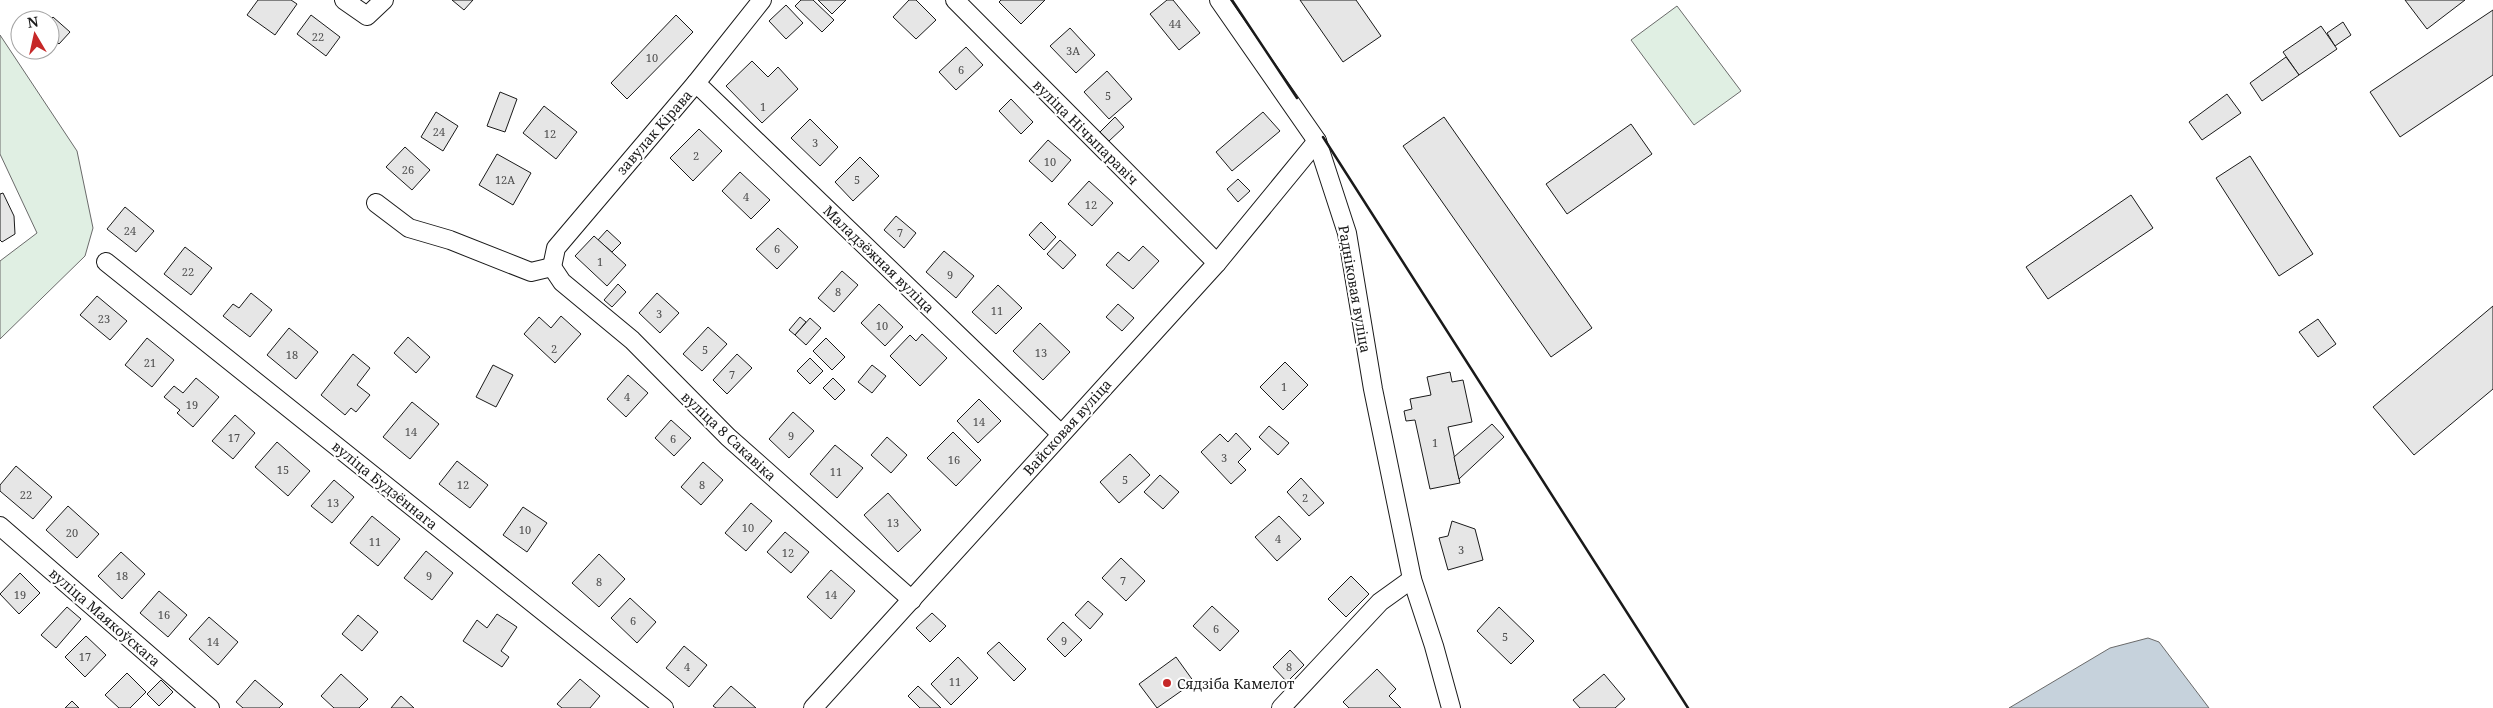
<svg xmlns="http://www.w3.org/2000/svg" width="2493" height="708" viewBox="0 0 2493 708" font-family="'Noto Serif',serif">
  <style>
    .green { fill: #e0efe3; stroke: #6a6a6a }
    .water { fill: #c6d2dc; stroke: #6a6a6a }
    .building { fill: #e6e6e6; stroke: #1a1a1a }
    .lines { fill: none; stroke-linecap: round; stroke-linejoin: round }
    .street-casing { stroke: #1a1a1a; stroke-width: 20 }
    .street { stroke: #fff; stroke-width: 18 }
    .wall { stroke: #1a1a1a; stroke-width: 2.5 }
    .poi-dot { fill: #c62828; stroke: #fff; stroke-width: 2 }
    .labels { text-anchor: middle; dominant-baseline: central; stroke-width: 4; stroke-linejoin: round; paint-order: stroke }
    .number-label { font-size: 11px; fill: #4d4d4d }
    .street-label { font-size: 14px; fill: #1a1a1a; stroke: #fff }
    .poi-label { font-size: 14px; fill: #1a1a1a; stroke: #fff; text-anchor: start }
  </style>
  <rect width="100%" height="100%" fill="#fff"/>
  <!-- green -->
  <g class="green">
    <polygon points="1677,6 1741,91 1694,125 1631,40"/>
    <polygon points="0,35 77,151 93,228 85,256 0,339 0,261 37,233 0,154"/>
  </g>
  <!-- water -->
  <polygon class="water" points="2148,638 2159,642 2209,708 2009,708 2110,648"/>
  <!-- building -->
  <g class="building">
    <polygon points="258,0 291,0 297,4 275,35 247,15"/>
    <polygon points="452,0 473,0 464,10"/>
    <polygon points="801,0 813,0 834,20 822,32 795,6"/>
    <polygon points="818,0 846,0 832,14"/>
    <polygon points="909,0 916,0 936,20 916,39 893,17"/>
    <polygon points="1001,0 1045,0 1021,24 999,2"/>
    <polygon points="1167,0 1173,0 1200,33 1179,50 1150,14"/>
    <polygon points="1300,0 1356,0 1381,36 1343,62"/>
    <polygon points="2405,0 2465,0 2427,29"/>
    <polygon points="786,5 803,23 786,39 769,21"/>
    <polygon points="2493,10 2493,75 2400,137 2370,92"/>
    <polygon points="311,15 340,37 326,56 297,34"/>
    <polygon points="676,15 693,32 627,99 611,83"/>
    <polygon points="53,17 70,32 59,44 50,36 50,20"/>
    <polygon points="2343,22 2351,35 2335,46 2327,33"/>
    <polygon points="2321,26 2337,49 2299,75 2283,52"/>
    <polygon points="1070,28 1095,55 1076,73 1050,46"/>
    <polygon points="966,47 983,65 956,90 939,72"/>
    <polygon points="2286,57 2299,75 2262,101 2250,83"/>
    <polygon points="752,61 768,77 778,67 798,89 762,123 726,86"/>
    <polygon points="1107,71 1132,99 1109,119 1084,92"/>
    <polygon points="500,92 517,99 505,132 487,126"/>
    <polygon points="2227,94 2241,113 2202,140 2189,122"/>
    <polygon points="1011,99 1033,122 1021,134 999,111"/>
    <polygon points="544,106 577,132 556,159 523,133"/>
    <polygon points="436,112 458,126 443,151 421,137"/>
    <polygon points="1263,112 1280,131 1232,171 1216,152"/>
    <polygon points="1115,117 1124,127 1109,141 1100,132"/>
    <polygon points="1444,117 1592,328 1551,357 1403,146"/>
    <polygon points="810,119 838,147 820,166 791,138"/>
    <polygon points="1631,124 1652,154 1567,214 1546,184"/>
    <polygon points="699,129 722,151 693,181 670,158"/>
    <polygon points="1048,140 1071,160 1052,182 1029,161"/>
    <polygon points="405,147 430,170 412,190 386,167"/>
    <polygon points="497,154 531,173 513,205 479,185"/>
    <polygon points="2250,156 2313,254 2279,276 2216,178"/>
    <polygon points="860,157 879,176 853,201 835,182"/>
    <polygon points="740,172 770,200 751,219 722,191"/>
    <polygon points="1238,179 1250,191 1238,202 1227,189"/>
    <polygon points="1089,181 1113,203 1092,226 1068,204"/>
    <polygon points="3,193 14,216 15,234 2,242 0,240 0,194"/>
    <polygon points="2131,195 2153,228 2048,299 2026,267"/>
    <polygon points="125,207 154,231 136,252 107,229"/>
    <polygon points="896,216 916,233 904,248 884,230"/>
    <polygon points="1041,222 1056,237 1044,250 1029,235"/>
    <polygon points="778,228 798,247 777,269 756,249"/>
    <polygon points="607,230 621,243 612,252 598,240"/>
    <polygon points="594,236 626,265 607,286 575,256"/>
    <polygon points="1060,240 1076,255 1063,269 1047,254"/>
    <polygon points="1143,246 1159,261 1133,289 1106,265 1118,252 1129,261"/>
    <polygon points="185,247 212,268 191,295 164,274"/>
    <polygon points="944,251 974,276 956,298 926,272"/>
    <polygon points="842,271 858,285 834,312 818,298"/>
    <polygon points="618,284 626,292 612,307 604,300"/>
    <polygon points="998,285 1022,308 996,334 972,312"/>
    <polygon points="251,293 272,310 250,337 223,316 233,304 239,308"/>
    <polygon points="657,293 679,313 660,333 639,313"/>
    <polygon points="97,296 127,321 110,340 80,315"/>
    <polygon points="879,304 903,327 885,346 861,323"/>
    <polygon points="1118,304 1134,318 1122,331 1106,317"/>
    <polygon points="2493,306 2493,389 2414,455 2373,407"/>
    <polygon points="561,316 581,334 555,363 524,334 539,317 551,328"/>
    <polygon points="800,317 806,322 795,335 789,330"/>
    <polygon points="810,318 821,328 806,345 795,335"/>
    <polygon points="2318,319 2336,344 2318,357 2299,332"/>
    <polygon points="1040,323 1070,352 1043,380 1013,351"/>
    <polygon points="708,327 727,344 702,371 683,354"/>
    <polygon points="289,328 318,352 296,379 267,355"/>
    <polygon points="922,334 947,358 920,386 890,356 910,335 916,341"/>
    <polygon points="408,337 430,357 416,373 394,353"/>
    <polygon points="147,338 174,360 152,387 125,365"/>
    <polygon points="826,338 845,357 832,370 813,351"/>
    <polygon points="353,354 370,368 357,385 370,395 356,412 351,408 345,415 321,395"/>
    <polygon points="737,354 752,368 727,394 713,380"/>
    <polygon points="810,358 823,371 810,384 797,371"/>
    <polygon points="1285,362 1308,385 1283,410 1260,387"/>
    <polygon points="493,365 513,375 496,407 476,397"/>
    <polygon points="872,365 886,376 872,393 858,382"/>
    <polygon points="1450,372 1452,382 1463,380 1472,422 1448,427 1460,483 1430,489 1415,420 1406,421 1404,411 1412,409 1410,399 1431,395 1427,377"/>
    <polygon points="628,375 648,393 626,417 607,399"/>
    <polygon points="196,378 219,397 193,427 177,413 180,410 164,397 174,386 183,393"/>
    <polygon points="833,378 845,390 835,400 823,388"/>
    <polygon points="979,399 1001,421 978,443 957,421"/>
    <polygon points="412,402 439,424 410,459 383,437"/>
    <polygon points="793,412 814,431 789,458 769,439"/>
    <polygon points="235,415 255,433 233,459 212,441"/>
    <polygon points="671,420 691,438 674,456 655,438"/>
    <polygon points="1492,424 1504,437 1459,479 1454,457"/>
    <polygon points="1269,426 1289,443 1278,455 1259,437"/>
    <polygon points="953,432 981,460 956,486 927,458"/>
    <polygon points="1236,433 1251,449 1238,462 1246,470 1231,484 1201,452 1220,434 1228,442"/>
    <polygon points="887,437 907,455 891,473 871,455"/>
    <polygon points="277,442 310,471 288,496 255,467"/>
    <polygon points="835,445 863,468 837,498 810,474"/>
    <polygon points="1130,454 1150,475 1119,503 1100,482"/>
    <polygon points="457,461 488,485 470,508 439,484"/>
    <polygon points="703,462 723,480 701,505 681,487"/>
    <polygon points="16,466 52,497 33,519 0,491 0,485"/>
    <polygon points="1160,475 1179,492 1163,509 1144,492"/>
    <polygon points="1301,478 1324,503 1309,516 1287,492"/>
    <polygon points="334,480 354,497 332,523 311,506"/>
    <polygon points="888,493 921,530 898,552 864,515"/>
    <polygon points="751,503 772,521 746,551 725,533"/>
    <polygon points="68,506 99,534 77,558 46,530"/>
    <polygon points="523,507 547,523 527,552 503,535"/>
    <polygon points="372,516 400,539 378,566 350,543"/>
    <polygon points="1279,516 1301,539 1277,561 1255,537"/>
    <polygon points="1452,521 1475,529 1483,560 1448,570 1439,538 1448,536"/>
    <polygon points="785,532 809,552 791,573 767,552"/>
    <polygon points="426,551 453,573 432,600 404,578"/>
    <polygon points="121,552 145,574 122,599 98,576"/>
    <polygon points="599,554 625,579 599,607 572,583"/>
    <polygon points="1121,558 1145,581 1126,601 1102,578"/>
    <polygon points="831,570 855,591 831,619 807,597"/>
    <polygon points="20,573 40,593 19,614 0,594"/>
    <polygon points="1351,576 1369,594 1346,617 1328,599"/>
    <polygon points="159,591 187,615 168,637 140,613"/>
    <polygon points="630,598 656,622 637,643 611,618"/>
    <polygon points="1088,601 1103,614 1090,629 1075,615"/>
    <polygon points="1212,606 1239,631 1220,651 1193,626"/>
    <polygon points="67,607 81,619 56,648 41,635"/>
    <polygon points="1499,607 1534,641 1511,664 1477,631"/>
    <polygon points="932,613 946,626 930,642 916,628"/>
    <polygon points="497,614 517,627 501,651 509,657 502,667 463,641 477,620 487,628"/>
    <polygon points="358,615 378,632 362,651 342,634"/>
    <polygon points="209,617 238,642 218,665 189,639"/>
    <polygon points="1063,622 1082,640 1065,657 1047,639"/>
    <polygon points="86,636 106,655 85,677 65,657"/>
    <polygon points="999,642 1026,669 1014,681 987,653"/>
    <polygon points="684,646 707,665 689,687 666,668"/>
    <polygon points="1290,650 1304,665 1287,682 1273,667"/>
    <polygon points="958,657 978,678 951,705 931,684"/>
    <polygon points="1176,657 1194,682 1157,708 1139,684"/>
    <polygon points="1377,669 1396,689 1389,696 1401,708 1349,708 1343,702"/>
    <polygon points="127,673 146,692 130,708 119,708 105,695"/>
    <polygon points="341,674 368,699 359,708 334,708 321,696"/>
    <polygon points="1604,674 1625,699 1615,708 1580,708 1573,700"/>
    <polygon points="580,679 600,696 590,708 562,708 557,704"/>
    <polygon points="161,680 173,692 159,706 147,694"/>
    <polygon points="255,680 283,704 279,708 243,708 236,702"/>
    <polygon points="731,686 756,708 716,708 713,706"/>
    <polygon points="918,686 941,708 920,708 908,696"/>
    <polygon points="401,696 414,708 391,708"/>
    <polygon points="72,701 79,708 65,708"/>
  </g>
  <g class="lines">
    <defs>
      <g id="street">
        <polyline points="344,0 367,16 384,0"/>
        <polyline points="955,0 1217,263"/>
        <polyline points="1219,0 1317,141 1347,233 1373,389 1412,579 1434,646 1451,708"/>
        <polyline points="696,83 1061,434"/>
        <polyline points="376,203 409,228 450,240 531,272 552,267"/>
        <polyline points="106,262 664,708"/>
        <polyline points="552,267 562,282 632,340 728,437 912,600"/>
        <polyline points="552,267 556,248 696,83 762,0"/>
        <polyline points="0,526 210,708"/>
        <polyline points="813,708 1217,263 1317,141"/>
        <polyline points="1281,708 1380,602 1412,579"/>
      </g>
    </defs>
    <!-- street casing -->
    <use href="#street" class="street-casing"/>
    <!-- street -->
    <use href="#street" class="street"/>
    <!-- wall -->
    <g class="wall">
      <polyline points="1232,0 1297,98"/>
      <polyline points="1323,137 1688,708"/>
    </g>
  </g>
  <!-- markers -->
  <circle class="poi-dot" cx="1167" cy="683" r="5"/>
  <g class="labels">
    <!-- number labels -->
    <g class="number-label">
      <text x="1175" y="23">44</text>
      <text x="318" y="36">22</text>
      <text x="1073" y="50">3А</text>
      <text x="652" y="57">10</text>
      <text x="961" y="69">6</text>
      <text x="1108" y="95">5</text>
      <text x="763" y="106">1</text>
      <text x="439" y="131">24</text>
      <text x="550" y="133">12</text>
      <text x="815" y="142">3</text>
      <text x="696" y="155">2</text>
      <text x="1050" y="161">10</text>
      <text x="408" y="169">26</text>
      <text x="505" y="179">12А</text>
      <text x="857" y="179">5</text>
      <text x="746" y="196">4</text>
      <text x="1091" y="204">12</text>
      <text x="130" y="230">24</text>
      <text x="900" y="232">7</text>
      <text x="777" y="248">6</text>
      <text x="600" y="261">1</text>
      <text x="188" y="271">22</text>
      <text x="950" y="274">9</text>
      <text x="838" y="291">8</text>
      <text x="997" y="310">11</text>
      <text x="659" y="313">3</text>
      <text x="104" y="318">23</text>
      <text x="882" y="325">10</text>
      <text x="554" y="348">2</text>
      <text x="705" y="349">5</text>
      <text x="1041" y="352">13</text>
      <text x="292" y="354">18</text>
      <text x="150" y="362">21</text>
      <text x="732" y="374">7</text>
      <text x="1284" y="386">1</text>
      <text x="627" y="396">4</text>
      <text x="192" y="404">19</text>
      <text x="979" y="421">14</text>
      <text x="411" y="431">14</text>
      <text x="791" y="435">9</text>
      <text x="234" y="437">17</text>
      <text x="673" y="438">6</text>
      <text x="1435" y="442">1</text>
      <text x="1224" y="457">3</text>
      <text x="954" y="459">16</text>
      <text x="283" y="469">15</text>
      <text x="836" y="471">11</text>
      <text x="1125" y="479">5</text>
      <text x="463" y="484">12</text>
      <text x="702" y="484">8</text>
      <text x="26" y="494">22</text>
      <text x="1305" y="497">2</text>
      <text x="333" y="502">13</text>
      <text x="893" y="522">13</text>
      <text x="748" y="527">10</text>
      <text x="525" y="529">10</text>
      <text x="72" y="532">20</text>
      <text x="1278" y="538">4</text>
      <text x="375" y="541">11</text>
      <text x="1461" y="549">3</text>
      <text x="788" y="552">12</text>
      <text x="122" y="575">18</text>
      <text x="429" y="575">9</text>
      <text x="1123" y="580">7</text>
      <text x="599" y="581">8</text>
      <text x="20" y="594">19</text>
      <text x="831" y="594">14</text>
      <text x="164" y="614">16</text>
      <text x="633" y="620">6</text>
      <text x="1216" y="628">6</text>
      <text x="1505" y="636">5</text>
      <text x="1064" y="640">9</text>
      <text x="213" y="641">14</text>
      <text x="85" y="656">17</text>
      <text x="687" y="666">4</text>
      <text x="1289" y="666">8</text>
      <text x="955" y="681">11</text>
    </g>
    <!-- street labels -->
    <g class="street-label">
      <text transform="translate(654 132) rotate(-49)">завулак Кірава</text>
      <text transform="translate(1086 132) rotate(45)">вуліца Нічыпаравіч</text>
      <text transform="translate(879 259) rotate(44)">Маладзёжная вуліца</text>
      <text transform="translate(1355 289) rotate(80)">Радніковая вуліца</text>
      <text transform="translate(1067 427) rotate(-48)">Вайсковая вуліца</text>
      <text transform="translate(729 436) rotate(43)">вуліца 8 Сакавіка</text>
      <text transform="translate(385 485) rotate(39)">вуліца Будзённага</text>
      <text transform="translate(105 617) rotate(41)">вуліца Маякоўскага</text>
    </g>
    <!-- poi labels -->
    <g class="poi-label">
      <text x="1177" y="683">Сядзіба Камелот</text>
    </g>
  </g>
  <!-- north arrow -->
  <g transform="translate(35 35) rotate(351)"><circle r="24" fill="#ffffff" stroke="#a3a3a3"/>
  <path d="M0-4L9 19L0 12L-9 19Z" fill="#c62828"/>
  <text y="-8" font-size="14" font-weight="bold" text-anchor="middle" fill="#1a1a1a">N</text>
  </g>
</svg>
